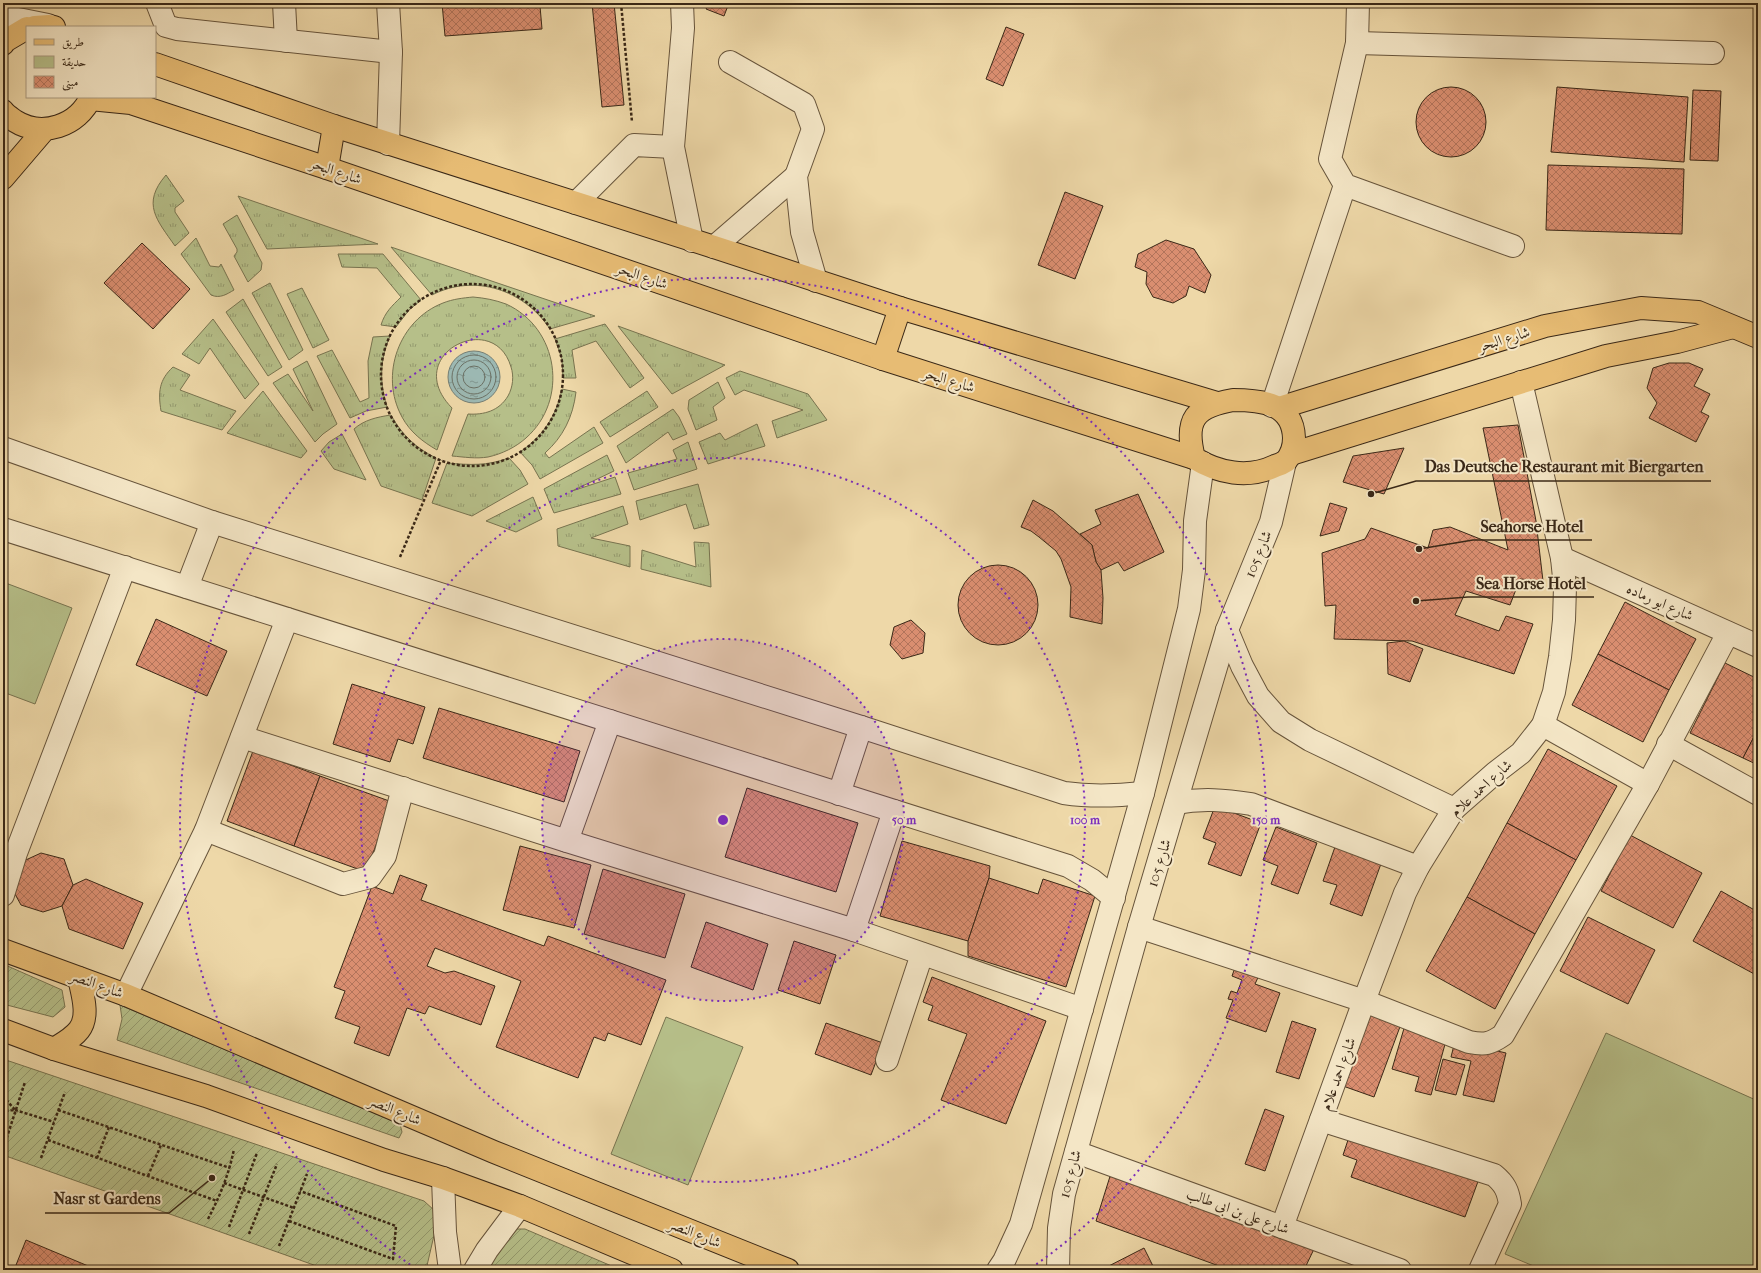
<svg xmlns="http://www.w3.org/2000/svg" width="1761" height="1273" viewBox="0 0 1761 1273" font-family="'IM FELL French Canon',Amiri,serif">
  <style>
    .grass { fill: url(#grass-tufts); stroke: #787450 }
    .park { fill: #b6bf89; stroke: #787450 }
    .garden { fill: url(#garden-furrows); stroke: #787450 }
    .water { fill: url(#water-ripples); stroke: #757e74 }
    .lines { fill: none; stroke-linecap: round; stroke-linejoin: round }
    .shore { stroke: #6b7064; stroke-width: 1 }
    .building { fill: url(#building-cross-hatch); stroke: #3a2817 }
    .minor-casing { stroke: #67543b; stroke-width: 24 }
    .major-casing { stroke: #3a2817; stroke-width: 24 }
    .path { stroke: #3a2817; stroke-width: 2.5; stroke-dasharray: 3 2; stroke-linecap: butt }
    .minor { stroke: #f4e6c6; stroke-width: 22 }
    .major { stroke: #e7bc74; stroke-width: 22 }
    .ring { fill: none; stroke: #7b2cbf; stroke-width: 2; stroke-dasharray: 2 4 }
    .labels { text-anchor: middle; dominant-baseline: central; stroke-width: 4; stroke-linejoin: round; paint-order: stroke }
    .street-label { font-size: 15px; fill: #3a2817; stroke: #f4e6c6 }
    .centre { fill: #7b2cbf; stroke: #f4e6c6; stroke-width: 2 }
    .ring-label { font-size: 12px; text-anchor: middle; font-weight: bold; fill: #7b2cbf; stroke: #f4e6c6; stroke-width: 4; stroke-linejoin: round; paint-order: stroke }
    .leader { fill: none; stroke: #3a2817; stroke-width: 1.5 }
    .callout-dot { fill: #3a2817; stroke: #f4e6c6; stroke-width: 1.5 }
    .callout-label { font-size: 16px; text-anchor: middle; font-weight: bold; fill: #3a2817; stroke: #f4e6c6; stroke-width: 4; stroke-linejoin: round; paint-order: stroke }
  </style>
  <defs>
    <pattern id="grass-tufts" width="24" height="20" patternUnits="userSpaceOnUse"><rect width="24" height="20" fill="#b6bf89"/><path d="M3 7l-1-3M5 7V3M7 7l1-3M15 17l-1-3M17 17v-4M19 17l1-3" fill="none" stroke="#959b6f"/></pattern>
    <pattern id="garden-furrows" width="10" height="10" patternUnits="userSpaceOnUse"><rect width="10" height="10" fill="#b6bf89"/><path d="M-1 1l2-2M0 10L10 0M9 11l2-2" fill="none" stroke="#959b6f"/></pattern>
    <pattern id="water-ripples" width="26" height="14" patternUnits="userSpaceOnUse"><rect width="26" height="14" fill="#9cb8b2"/><path d="M2 4q2-2 4 0t4 0M15 11q2-2 4 0t4 0" fill="none" stroke="#809690"/></pattern>
    <pattern id="building-cross-hatch" width="8" height="8" patternUnits="userSpaceOnUse"><rect width="8" height="8" fill="#da8e70"/><path d="M0 0l8 8M0 8l8-8" fill="none" stroke="#b2745b"/></pattern>
  </defs>
  <rect width="100%" height="100%" fill="#eed8a8"/>
  <filter id="stains"><feTurbulence type="fractalNoise" baseFrequency=".005" numOctaves="4"/><feColorMatrix values="0 0 0 0 .2 0 0 0 0 .09 0 0 0 0 .02 0 0 0 .5 -.17"/></filter>
  <radialGradient id="worn" r=".72"><stop offset=".6" stop-color="#630" stop-opacity="0"/><stop offset="1" stop-color="#630" stop-opacity=".3"/></radialGradient>
  <!-- grass -->
  <g class="grass">
    <path d="M166,175L184,201L175,208V212L189,233L175,246C157,220 141,204 166,175Z"/>
    <polygon points="238,196 378,244 267,249"/>
    <polygon points="237,215 262,263 261,270 248,282 234,256 237,252 237,249 223,224"/>
    <path d="M196,238L210,266L219,267L221,264L234,290C227,294 220,299 211,295L181,254Z"/>
    <path d="M391,247L595,316L550,329C524,290 475,273 432,295Z"/>
    <path d="M338,254H383L421,300L409,310L396,327L381,325C385,312 392,306 401,297L377,268L342,267Z"/>
    <polygon points="270,283 303,350 289,360 252,293"/>
    <polygon points="302,288 329,340 313,348 287,294"/>
    <path d="M473,297C485,298 495,300 506,304C559,328 569,400 526,438C516,447 502,454 488,457C476,459 464,457 452,456L468,414C484,415 499,411 508,396C513,387 514,376 511,367C494,308 400,355 452,408L437,450C423,442 410,432 402,417C379,375 399,320 443,303C453,299 463,298 473,297Z"/>
    <polygon points="243,299 282,367 268,376 226,312"/>
    <polygon points="213,319 259,384 245,399 210,348 199,364 182,354"/>
    <polygon points="605,324 644,378 630,388 596,341 572,350 576,378 563,378 562,359 555,339"/>
    <polygon points="618,326 725,365 672,394"/>
    <path d="M390,336C380,359 379,382 387,407L366,411L350,418L317,356L332,350L360,402L369,398L368,361L373,337Z"/>
    <polygon points="307,361 337,424 323,434 315,442 273,383 288,374 313,411 293,369"/>
    <path d="M173,367L190,375L180,390L236,411L222,430L161,411C158,392 159,380 173,367Z"/>
    <polygon points="740,371 808,394 827,420 777,438 772,421 803,410 744,390 735,395 726,378"/>
    <polygon points="718,382 725,398 713,407 717,420 696,430 688,409 689,400"/>
    <path d="M562,389L576,392C573,417 563,437 545,453L549,458L594,427L603,443L540,479L532,465L520,452C543,436 556,417 562,389Z"/>
    <polygon points="263,391 307,451 301,458 227,433"/>
    <polygon points="647,391 658,407 610,437 600,422"/>
    <polygon points="673,409 679,417 687,434 673,440 668,432 626,463 617,446"/>
    <path d="M391,415C402,435 416,448 436,458L422,500L381,486L354,429C364,420 377,417 391,415Z"/>
    <polygon points="757,424 765,446 708,464 699,442 720,433 725,440"/>
    <polygon points="342,434 366,480 334,469 321,451 329,442"/>
    <polygon points="688,442 697,469 634,490 628,473 677,459 673,450"/>
    <polygon points="607,455 614,471 572,491 615,477 621,494 554,513 544,489"/>
    <path d="M509,458L520,470L528,484L472,516L432,503L447,463C471,465 486,466 509,458Z"/>
    <polygon points="698,484 709,525 694,529 686,504 640,520 636,501"/>
    <polygon points="533,497 542,519 516,532 486,521"/>
    <polygon points="623,506 628,524 591,538 630,546 630,567 558,546 557,529"/>
    <polygon points="694,542 709,543 711,587 641,569 642,550 696,567"/>
  </g>
  <!-- park -->
  <g class="park">
    <polygon points="3,582 72,608 35,704 3,692"/>
    <polygon points="666,1017 743,1047 688,1185 611,1154"/>
    <polygon points="1606,1033 1758,1101 1758,1270 1543,1270 1505,1254"/>
  </g>
  <!-- garden -->
  <g class="garden">
    <polygon points="3,964 62,990 65,1007 53,1017 3,1004"/>
    <polygon points="120,1005 400,1124 402,1132 399,1138 117,1040 122,1019"/>
    <polygon points="3,1059 424,1201 435,1211 435,1231 426,1270 328,1270 3,1155"/>
    <path d="M517,1229H525L621,1270H488C495,1250 498,1239 517,1229Z"/>
  </g>
  <!-- water -->
  <circle class="water" cx="474" cy="377" r="26"/>
  <g class="lines">
    <!-- shore -->
    <g class="shore">
      <circle cx="474" cy="377" r="22"/>
      <circle cx="474" cy="377" r="17"/>
      <circle cx="474" cy="377" r="11"/>
    </g>
  </g>
  <!-- building -->
  <g class="building">
    <polygon points="442,3 538,3 540,6 542,29 445,36"/>
    <polygon points="592,3 614,3 624,105 602,107"/>
    <polygon points="709,3 729,3 724,16 706,9"/>
    <polygon points="1006,27 1024,34 1003,86 986,79"/>
    <circle cx="1451" cy="122" r="35"/>
    <polygon points="1557,87 1688,97 1684,162 1551,152"/>
    <polygon points="1693,90 1721,91 1718,161 1690,160"/>
    <polygon points="1548,165 1684,169 1682,234 1546,230"/>
    <polygon points="1065,192 1103,206 1075,279 1038,265"/>
    <polygon points="1166,240 1194,249 1211,275 1205,293 1189,286 1186,296 1173,303 1153,297 1146,284 1147,272 1135,267 1138,254"/>
    <polygon points="142,243 190,289 153,329 104,283"/>
    <polygon points="1669,363 1689,363 1703,369 1694,386 1710,394 1701,412 1709,416 1696,442 1649,418 1657,403 1647,388 1653,368"/>
    <polygon points="1518,425 1536,521 1543,581 1520,579 1510,605 1466,591 1455,615 1499,631 1506,616 1533,624 1514,674 1412,641 1334,639 1336,605 1325,606 1322,553 1365,539 1371,528 1428,548 1433,530 1450,527 1508,550 1483,428"/>
    <polygon points="1404,448 1384,494 1343,482 1353,456"/>
    <polygon points="1138,494 1164,552 1124,571 1118,562 1101,570 1096,562 1092,545 1080,534 1101,524 1095,510"/>
    <polygon points="1033,500 1053,511 1092,545 1096,562 1101,570 1103,598 1102,624 1070,617 1071,587 1061,559 1056,551 1039,537 1031,531 1021,527"/>
    <polygon points="1330,503 1347,508 1339,531 1320,536"/>
    <circle cx="998" cy="605" r="40"/>
    <polygon points="1625,602 1696,639 1669,690 1598,654"/>
    <polygon points="156,619 227,651 207,696 136,665"/>
    <polygon points="911,620 925,633 923,653 902,659 890,645 894,627"/>
    <polygon points="1404,641 1423,649 1410,682 1388,674 1387,643"/>
    <polygon points="1598,654 1669,690 1643,742 1572,705"/>
    <polygon points="1725,663 1758,679 1758,729 1743,758 1690,733"/>
    <polygon points="352,684 425,707 413,744 398,739 390,762 333,744"/>
    <polygon points="439,708 580,751 564,802 423,758"/>
    <polygon points="1758,729 1758,765 1743,758"/>
    <polygon points="1548,749 1617,786 1576,860 1507,823"/>
    <polygon points="253,751 320,776 294,846 227,821"/>
    <polygon points="320,776 392,802 366,872 294,846"/>
    <polygon points="747,788 858,823 836,892 725,857"/>
    <polygon points="1215,806 1261,823 1241,876 1208,864 1216,843 1203,838"/>
    <polygon points="1507,823 1576,860 1535,934 1467,897"/>
    <polygon points="1276,827 1317,843 1298,894 1271,884 1278,866 1263,860"/>
    <polygon points="1630,835 1702,873 1673,928 1601,891"/>
    <polygon points="902,841 990,866 989,878 968,941 880,916"/>
    <polygon points="1336,844 1382,861 1362,916 1330,904 1337,885 1323,881"/>
    <polygon points="520,846 591,865 574,928 503,910"/>
    <polygon points="41,853 64,859 73,885 62,906 43,912 21,905 10,885 17,864"/>
    <polygon points="603,869 685,894 665,958 584,934"/>
    <polygon points="400,875 427,885 421,900 544,946 548,936 666,980 641,1045 608,1033 605,1041 594,1037 578,1078 496,1047 521,981 435,948 427,966 445,973 454,971 495,986 481,1025 429,1006 425,1014 407,1008 389,1056 354,1043 360,1027 335,1018 345,991 334,987 372,886 393,894"/>
    <polygon points="989,878 1038,894 1043,879 1095,896 1066,987 968,956 968,941"/>
    <polygon points="86,879 143,903 123,949 69,929 62,906 73,885"/>
    <polygon points="1721,891 1758,912 1758,976 1693,941"/>
    <polygon points="1467,897 1535,934 1495,1009 1426,971"/>
    <polygon points="1588,917 1655,950 1628,1004 1560,971"/>
    <polygon points="706,922 768,944 753,990 691,967"/>
    <polygon points="794,941 836,955 820,1004 778,990"/>
    <polygon points="1237,962 1261,971 1255,984 1280,993 1266,1032 1226,1018 1233,1000 1228,999 1231,991 1237,993 1242,980 1232,976"/>
    <polygon points="932,977 1046,1021 1006,1124 941,1100 967,1034 928,1020 933,1006 923,1002"/>
    <polygon points="1369,1012 1401,1024 1374,1097 1343,1086"/>
    <polygon points="1292,1021 1316,1029 1299,1079 1276,1072"/>
    <polygon points="826,1023 883,1043 871,1075 815,1054"/>
    <polygon points="1405,1025 1447,1037 1431,1095 1415,1091 1419,1077 1392,1069"/>
    <polygon points="1455,1041 1506,1053 1494,1102 1463,1095 1471,1061 1451,1057"/>
    <polygon points="1443,1059 1465,1065 1456,1095 1435,1090"/>
    <polygon points="1265,1109 1284,1116 1265,1171 1245,1164"/>
    <polygon points="1351,1131 1480,1176 1465,1217 1351,1177 1357,1160 1343,1155"/>
    <polygon points="1112,1170 1314,1249 1304,1270 1230,1270 1096,1221"/>
    <polygon points="26,1240 93,1268 92,1270 14,1270"/>
    <polygon points="1144,1248 1155,1270 1101,1270"/>
  </g>
  <g class="lines">
    <defs>
      <g id="minor">
        <polyline points="157,3 166,26 177,29 391,52"/>
        <polyline points="284,3 286,41"/>
        <polyline points="388,3 391,52 388,144"/>
        <polyline points="682,3 683,28 673,147 692,241"/>
        <polyline points="1358,3 1357,43 1330,159 1345,185 1513,246"/>
        <polyline points="3,16 48,25"/>
        <polyline points="1357,43 1713,53"/>
        <polyline points="730,62 804,104 813,129 796,176 802,232 816,281"/>
        <polyline points="576,203 634,145 673,147"/>
        <polyline points="714,247 796,176"/>
        <polyline points="1272,406 1345,185"/>
        <path d="M3,448L212,522L861,727L1064,793C1092,797 1116,796 1143,793"/>
        <polyline points="3,529 1068,866 1092,880 1114,898"/>
        <polyline points="1562,558 1758,646"/>
        <polyline points="187,587 212,522"/>
        <polyline points="1227,630 1242,666 1258,696 1281,722 1310,740 1454,809"/>
        <polyline points="1543,725 1648,784"/>
        <polyline points="242,737 567,841 854,930 1082,1009"/>
        <polyline points="1668,744 1758,794"/>
        <polyline points="839,794 861,727"/>
        <path d="M1176,803C1202,798 1225,800 1251,804L1418,867"/>
        <polyline points="206,830 343,884 370,877 385,856 403,788"/>
        <polyline points="567,841 610,721"/>
        <polyline points="3,895 16,853 125,567"/>
        <path d="M1139,927L1364,1001L1469,1042C1485,1045 1490,1044 1503,1035L1648,784L1728,633"/>
        <polyline points="854,930 894,811"/>
        <polyline points="126,995 206,830 287,619"/>
        <polyline points="887,1060 922,954"/>
        <path d="M1321,1120L1494,1175C1505,1184 1508,1191 1510,1204L1480,1270"/>
        <polyline points="1076,1152 1400,1270"/>
        <polyline points="443,1178 445,1232 450,1270"/>
        <polyline points="1282,1227 1364,1001 1405,893 1418,867 1454,809 1495,773 1521,753 1543,725 1554,692 1560,657 1564,620 1565,587 1562,558 1521,382"/>
        <polyline points="475,1270 487,1250 520,1206"/>
        <polyline points="998,1270 1004,1261 1021,1224 1143,793 1189,609 1194,570 1195,521 1203,463"/>
        <polyline points="1058,1270 1059,1228 1064,1194 1139,927 1227,630 1271,522 1285,462"/>
      </g>
      <g id="major">
        <polyline points="35,27 49,26 54,27"/>
        <polyline points="3,44 5,41 27,28"/>
        <polyline points="155,64 334,126 714,247 900,308 1217,403"/>
        <polyline points="90,99 131,103 327,168 883,359 1194,458"/>
        <path d="M3,111C6,115 11,118 15,121C42,138 78,126 91,97"/>
        <polyline points="327,168 334,126"/>
        <polyline points="3,178 44,130"/>
        <polyline points="883,359 900,308"/>
        <path d="M1233,400C1261,400 1293,403 1294,438C1294,446 1291,455 1286,461C1283,463 1279,465 1275,466C1248,479 1218,473 1194,458C1184,419 1195,407 1233,400Z"/>
        <polyline points="1279,408 1545,326 1641,308 1698,312 1758,337"/>
        <polyline points="1291,454 1606,356 1677,342 1733,327"/>
        <polyline points="3,950 126,995 494,1152 788,1270"/>
        <polyline points="3,1030 54,1049 206,1096 384,1160 443,1178 520,1206 672,1270"/>
        <path d="M54,1049C62,1044 73,1038 79,1030C90,1016 82,993 79,978"/>
      </g>
    </defs>
    <!-- minor casing -->
    <use href="#minor" class="minor-casing"/>
    <!-- major casing -->
    <use href="#major" class="major-casing"/>
    <!-- path -->
    <g class="path">
      <polyline points="621,3 632,122"/>
      <circle cx="472" cy="375" r="91"/>
      <polyline points="400,557 441,460"/>
      <polyline points="3,1096 15,1110 3,1111"/>
      <polyline points="15,1110 54,1122"/>
      <polyline points="58,1110 230,1168"/>
      <polyline points="48,1140 217,1201"/>
      <polyline points="5,1143 25,1082"/>
      <polyline points="41,1158 65,1092"/>
      <polyline points="97,1158 109,1127"/>
      <polyline points="148,1176 161,1145"/>
      <polyline points="224,1183 294,1208"/>
      <path d="M208,1219C220,1196 229,1174 234,1149"/>
      <polyline points="289,1221 393,1259 396,1226 300,1191"/>
      <polyline points="229,1227 257,1153"/>
      <polyline points="249,1234 277,1164"/>
      <polyline points="279,1246 307,1174"/>
    </g>
    <!-- minor -->
    <use href="#minor" class="minor"/>
    <!-- major -->
    <use href="#major" class="major"/>
  </g>
  <!-- distance rings -->
  <circle cx="723" cy="820" r="181" fill="#7b2cbf" fill-opacity=".12"/>
  <g class="ring">
    <circle cx="723" cy="820" r="181"/>
    <circle cx="723" cy="820" r="362"/>
    <path d="M415 1268A543 543 0 1 1 1031 1268"/>
  </g>
  <g class="labels">
    <!-- street labels -->
    <g class="street-label">
      <text transform="translate(336 171) rotate(19)">شارع البحر</text>
      <text transform="translate(642 276) rotate(19)">شارع البحر</text>
      <text transform="translate(1504 339) rotate(-17)">شارع البحر</text>
      <text transform="translate(949 380) rotate(17)">شارع البحر</text>
      <text transform="translate(1258 554) rotate(-68)">شارع 105</text>
      <text transform="translate(1660 602) rotate(24)">شارع ابو رماده</text>
      <text transform="translate(1481 788) rotate(-42)">شارع احمد علام</text>
      <text transform="translate(1159 863) rotate(-73)">شارع 105</text>
      <text transform="translate(97 984) rotate(20)">شارع النصر</text>
      <text transform="translate(1338 1074) rotate(-70)">شارع احمد علام</text>
      <text transform="translate(395 1110) rotate(23)">شارع النصر</text>
      <text transform="translate(1070 1174) rotate(-75)">شارع 105</text>
      <text transform="translate(1238 1211) rotate(20)">شارع على بن ابى طالب</text>
      <text transform="translate(695 1233) rotate(22)">شارع النصر</text>
    </g>
  </g>
  <circle cx="723" cy="820" r="6" class="centre"/>
  <g class="ring-label">
    <text x="904" y="824">50 m</text>
    <text x="1085" y="824">100 m</text>
    <text x="1266" y="824">150 m</text>
  </g>
  <!-- callouts -->
  <path class="leader" d="M1371 494L1416 481H1711M1419 549L1473 540H1592M1416 601L1468 597H1594M212 1178L169 1213H45"/>
  <g class="callout-dot">
    <circle cx="1371" cy="494" r="4"/>
    <circle cx="1419" cy="549" r="4"/>
    <circle cx="1416" cy="601" r="4"/>
    <circle cx="212" cy="1178" r="4"/>
  </g>
  <g class="callout-label">
    <text x="1564" y="472">Das Deutsche Restaurant mit Biergarten</text>
    <text x="1532" y="532">Seahorse Hotel</text>
    <text x="1531" y="589">Sea Horse Hotel</text>
    <text x="107" y="1204">Nasr st Gardens</text>
  </g>
  <!-- margin -->
  <rect width="1761" height="1273" fill="none" stroke="#eed8a8" stroke-width="16"/>
  <rect x="4" y="4" width="1753" height="1265" fill="none" stroke="#3a2817" stroke-width="2"/>
  <rect x="8" y="8" width="1745" height="1257" fill="none" stroke="#3a2817"/>
  <!-- legend -->
  <rect x="26" y="26" width="130" height="72" fill="#f4e6c6" stroke="#aa9a80"/>
  <rect x="34" y="39" width="20" height="6" fill="#e7bc74" stroke="#aa9a80"/>
  <text x="62" y="46" font-size="12" fill="#3a2817">طريق</text>
  <rect x="34" y="56" width="20" height="12" fill="#b6bf89" stroke="#aa9a80"/>
  <text x="62" y="66" font-size="12" fill="#3a2817">حديقة</text>
  <rect x="34" y="76" width="20" height="12" fill="url(#building-cross-hatch)" stroke="#aa9a80"/>
  <text x="62" y="86" font-size="12" fill="#3a2817">مبنى</text>
  <rect width="100%" height="100%" filter="url(#stains)"/>
  <rect width="100%" height="100%" fill="url(#worn)"/>
</svg>
